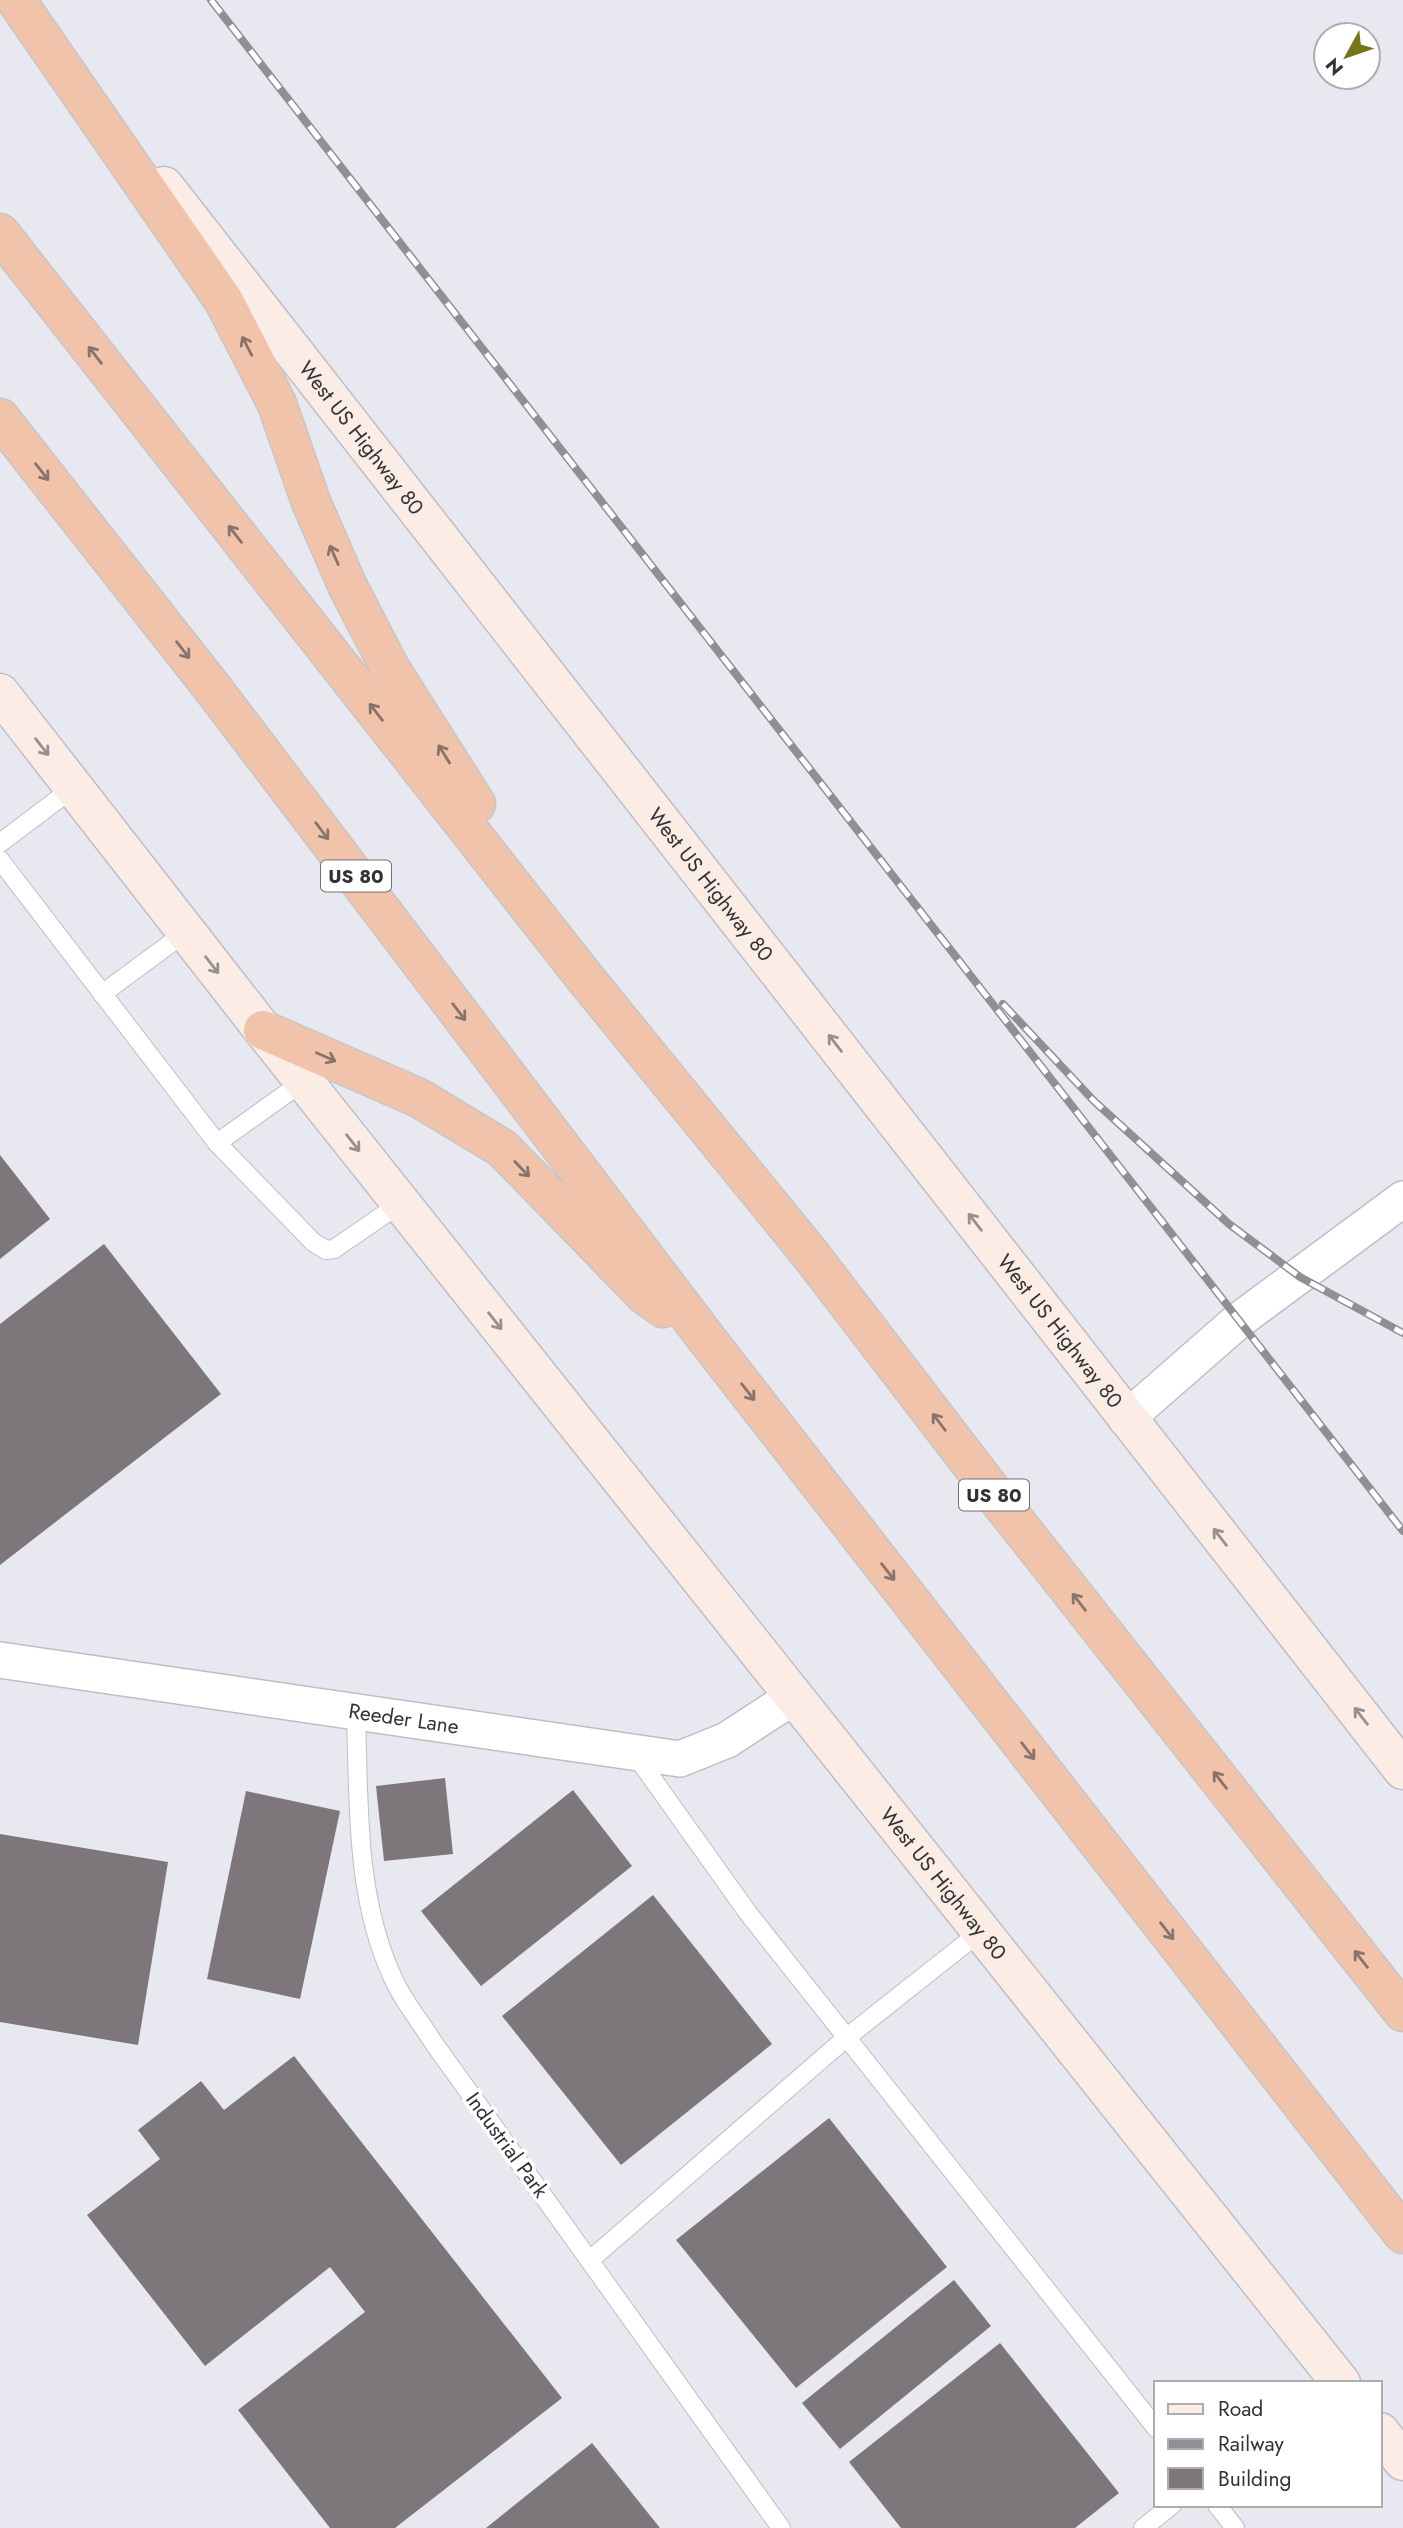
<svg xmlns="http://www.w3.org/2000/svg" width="1403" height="2528" viewBox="0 0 1403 2528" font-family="Jost,sans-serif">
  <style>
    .building { fill: #7d777c }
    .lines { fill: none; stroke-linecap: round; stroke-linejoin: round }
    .service-casing { stroke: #bdbec6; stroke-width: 20 }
    .minor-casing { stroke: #bdbec6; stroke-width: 38 }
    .secondary-casing { stroke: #bdbec6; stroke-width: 41 }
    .motorway-casing { stroke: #c6c6c7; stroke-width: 41 }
    .service { stroke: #fff; stroke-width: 18 }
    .minor { stroke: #fff; stroke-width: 35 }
    .secondary { stroke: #fbede6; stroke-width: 38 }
    .motorway { stroke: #f1c3ab; stroke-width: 38 }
    .rail-casing { stroke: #8f9096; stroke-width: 8 }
    .rail { stroke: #fff; stroke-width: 5; stroke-dasharray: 16; stroke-linecap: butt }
    .oneway { stroke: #88746b }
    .oneway2 { stroke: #96908e }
    .labels { text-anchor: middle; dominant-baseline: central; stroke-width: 7; stroke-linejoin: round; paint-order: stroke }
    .shield { fill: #fff; stroke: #707072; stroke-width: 2 }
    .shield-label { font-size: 19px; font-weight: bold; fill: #323336 }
    .street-label { font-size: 21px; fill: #323336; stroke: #fff }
  </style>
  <rect width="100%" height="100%" fill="#e7e8f0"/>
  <!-- building -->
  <g class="building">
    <polygon points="0,1155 50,1219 0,1259"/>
    <polygon points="104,1244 221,1394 0,1565 0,1324"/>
    <polygon points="445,1778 453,1854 384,1861 376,1786"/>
    <polygon points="573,1790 632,1866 481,1986 421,1911"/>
    <polygon points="246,1791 340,1811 300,1999 207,1979"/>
    <polygon points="0,1834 168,1862 138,2045 0,2022"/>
    <polygon points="653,1895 772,2044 621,2165 502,2016"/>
    <polygon points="294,2056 562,2398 395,2528 330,2528 238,2410 365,2312 330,2267 205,2366 87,2215 160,2159 138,2130 201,2081 224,2110"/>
    <polygon points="829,2118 947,2267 796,2388 676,2240"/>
    <polygon points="954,2280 991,2326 840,2449 802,2403"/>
    <polygon points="1000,2343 1119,2493 1075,2528 901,2528 849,2462"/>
    <polygon points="592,2443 660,2528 486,2528"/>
  </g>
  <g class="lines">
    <defs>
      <g id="service">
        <polyline points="0,843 73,788"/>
        <polyline points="0,860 217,1143 313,1242 326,1250 334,1249 401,1203"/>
        <polyline points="102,994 186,932"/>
        <polyline points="217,1143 304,1081"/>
        <path d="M356,1714C359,1802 355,1897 393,1978C403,2001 420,2021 433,2042L781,2528"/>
        <polyline points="634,1753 748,1913 1156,2428"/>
        <polyline points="590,2260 846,2038 980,1932"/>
        <polyline points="1217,2505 1235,2528"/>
        <polyline points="1143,2528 1172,2505"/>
      </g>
      <g id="minor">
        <polyline points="1126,1419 1238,1321 1403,1199"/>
        <path id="s1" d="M0,1660L680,1759L727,1740L793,1697"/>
      </g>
      <g id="secondary">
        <path id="s2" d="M164,186L1403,1770"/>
        <path id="s3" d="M0,693L263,1030L1341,2383"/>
        <polyline points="1380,2432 1403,2461"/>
      </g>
      <g id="motorway">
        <polyline points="16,0 224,301 277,404 311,502 348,587 390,668 476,804"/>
        <polyline points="0,233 585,978 810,1254 1001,1503 1403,2012"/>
        <polyline points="0,418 214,690 706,1338 1403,2234"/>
        <polyline points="263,1030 419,1098 502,1148 645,1295 663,1308"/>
      </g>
    </defs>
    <!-- service casing -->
    <use href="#service" class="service-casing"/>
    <!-- minor casing -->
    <use href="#minor" class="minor-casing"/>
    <!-- secondary casing -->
    <use href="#secondary" class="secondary-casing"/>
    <!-- motorway casing -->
    <use href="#motorway" class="motorway-casing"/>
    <!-- service -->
    <use href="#service" class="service"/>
    <!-- minor -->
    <use href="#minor" class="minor"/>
    <!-- secondary -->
    <use href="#secondary" class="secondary"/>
    <!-- motorway -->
    <use href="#motorway" class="motorway"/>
    <defs>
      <g id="rail">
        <polyline points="211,0 1403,1531"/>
        <polyline points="1003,1004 1094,1101 1229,1224 1300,1277 1403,1333"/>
      </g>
    </defs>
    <!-- rail casing -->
    <use href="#rail" class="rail-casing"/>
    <!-- rail -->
    <use href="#rail" class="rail"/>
  </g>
  <!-- one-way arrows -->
  <defs><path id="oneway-shaft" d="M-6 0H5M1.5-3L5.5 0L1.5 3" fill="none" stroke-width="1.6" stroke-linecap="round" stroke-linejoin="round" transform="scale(1.75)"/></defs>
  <g class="oneway">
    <use href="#oneway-shaft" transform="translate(247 346) rotate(-117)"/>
    <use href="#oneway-shaft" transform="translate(95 355) rotate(-128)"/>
    <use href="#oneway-shaft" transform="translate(42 472) rotate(52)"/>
    <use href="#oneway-shaft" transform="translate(235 534) rotate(-128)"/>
    <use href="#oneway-shaft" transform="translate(334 555) rotate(-114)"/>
    <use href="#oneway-shaft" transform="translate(183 650) rotate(52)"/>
    <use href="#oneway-shaft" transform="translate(376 712) rotate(-128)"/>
    <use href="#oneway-shaft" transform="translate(444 754) rotate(-122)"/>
    <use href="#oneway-shaft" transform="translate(322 831) rotate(53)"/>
    <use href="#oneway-shaft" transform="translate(459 1012) rotate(53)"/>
    <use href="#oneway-shaft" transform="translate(326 1057) rotate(24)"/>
    <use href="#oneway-shaft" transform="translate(522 1169) rotate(46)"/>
    <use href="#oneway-shaft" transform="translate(748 1392) rotate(52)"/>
    <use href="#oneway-shaft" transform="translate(939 1422) rotate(-127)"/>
    <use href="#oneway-shaft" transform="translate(888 1572) rotate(52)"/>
    <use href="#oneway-shaft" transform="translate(1079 1602) rotate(-128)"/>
    <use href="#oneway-shaft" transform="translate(1028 1751) rotate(52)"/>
    <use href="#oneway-shaft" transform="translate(1220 1780) rotate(-128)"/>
    <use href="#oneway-shaft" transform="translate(1167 1931) rotate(52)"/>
    <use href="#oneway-shaft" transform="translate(1361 1959) rotate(-128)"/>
  </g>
  <g class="oneway2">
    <use href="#oneway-shaft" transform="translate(42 747) rotate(52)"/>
    <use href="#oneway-shaft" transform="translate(212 965) rotate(52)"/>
    <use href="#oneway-shaft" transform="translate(835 1043) rotate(-128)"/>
    <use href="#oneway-shaft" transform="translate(353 1143) rotate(52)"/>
    <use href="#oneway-shaft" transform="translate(975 1222) rotate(-128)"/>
    <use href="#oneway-shaft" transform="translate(495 1321) rotate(52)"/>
    <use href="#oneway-shaft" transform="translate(1220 1537) rotate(-128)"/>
    <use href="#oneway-shaft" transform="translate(1361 1716) rotate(-128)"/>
  </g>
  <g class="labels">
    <!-- shield labels -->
    <g class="shield">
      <rect x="321" y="860.5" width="70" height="31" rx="5"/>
      <rect x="959" y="1479.5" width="70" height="31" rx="5"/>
    </g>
    <g class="shield-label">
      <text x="356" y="876">US 80</text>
      <text x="994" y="1495">US 80</text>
    </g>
    <!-- street labels -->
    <g class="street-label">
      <text stroke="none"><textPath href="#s2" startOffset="320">West US Highway 80</textPath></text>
      <text stroke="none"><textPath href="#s2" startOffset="887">West US Highway 80</textPath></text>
      <text stroke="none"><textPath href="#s2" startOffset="1454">West US Highway 80</textPath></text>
      <text stroke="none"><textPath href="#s1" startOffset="408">Reeder Lane</textPath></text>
      <text stroke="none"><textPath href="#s3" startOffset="1519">West US Highway 80</textPath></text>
      <text transform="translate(507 2145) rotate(54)">Industrial Park</text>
    </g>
  </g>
  <!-- legend -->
  <rect x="1154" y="2381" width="228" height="126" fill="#ffffff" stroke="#adadaf" stroke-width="2"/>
  <rect x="1168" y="2404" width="35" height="10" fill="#fbede6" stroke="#adadaf" stroke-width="2"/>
  <text x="1218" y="2416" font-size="21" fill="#323336">Road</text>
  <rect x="1168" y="2439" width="35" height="10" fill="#8f9096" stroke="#adadaf" stroke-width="2"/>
  <text x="1218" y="2451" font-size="21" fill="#323336">Railway</text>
  <rect x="1168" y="2468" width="35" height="21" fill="#7d777c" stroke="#adadaf" stroke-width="2"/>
  <text x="1218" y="2486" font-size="21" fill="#323336">Building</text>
  <!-- north arrow -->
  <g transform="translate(1347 56) rotate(230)"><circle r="33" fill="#ffffff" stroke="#adadaf" stroke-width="2"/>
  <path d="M0-5L12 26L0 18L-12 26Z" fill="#777419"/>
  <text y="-10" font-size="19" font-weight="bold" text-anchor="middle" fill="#323336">N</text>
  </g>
</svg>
